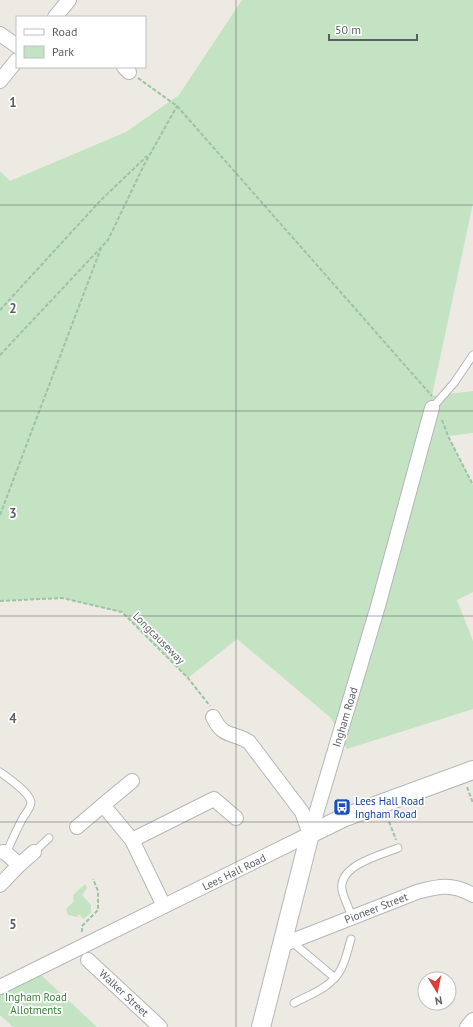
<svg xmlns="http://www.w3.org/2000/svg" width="473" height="1027" viewBox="0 0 473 1027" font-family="'PT Sans',sans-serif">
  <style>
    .green { fill: #c4e3c2 }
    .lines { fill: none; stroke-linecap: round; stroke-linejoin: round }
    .service-casing { stroke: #b4b6b9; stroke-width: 9 }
    .minor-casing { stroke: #b4b6b9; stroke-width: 16 }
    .tertiary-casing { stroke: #b4b6b9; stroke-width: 20 }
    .path { stroke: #9cc3a4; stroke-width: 2; stroke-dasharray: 4 2; stroke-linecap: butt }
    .service { stroke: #fff; stroke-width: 7 }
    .minor { stroke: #fff; stroke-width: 14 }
    .tertiary { stroke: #fff; stroke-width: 18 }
    .grid { fill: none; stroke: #5b5f63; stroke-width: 1; stroke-opacity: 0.55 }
    .labels { text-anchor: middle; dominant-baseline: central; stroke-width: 3.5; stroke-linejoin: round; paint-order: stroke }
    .street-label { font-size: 11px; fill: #5b5f63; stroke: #fff }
    .transit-label { font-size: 11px; fill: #164399; stroke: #fff; text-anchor: start }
    .park-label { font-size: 11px; fill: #3d813c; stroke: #fff }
    .grid-label { font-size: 13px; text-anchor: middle; font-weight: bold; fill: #5b5f63; stroke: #fff; stroke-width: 3.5; stroke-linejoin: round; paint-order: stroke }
  </style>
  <rect width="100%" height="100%" fill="#edeae3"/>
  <!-- green -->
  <g class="green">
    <polygon points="242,0 473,0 473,203 432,396 473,391 473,433 448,436 473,485 473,592 457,600 473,641 473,709 347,749 331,718 237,639 188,678 122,612 62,598 0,601 0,171 10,181 126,132 179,95"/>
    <polygon points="85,884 87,888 82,895 91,905 91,913 83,919 79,914 77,917 68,915 66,909 74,901 73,895"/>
    <polygon points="40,974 97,1027 13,1027 0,1015 0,995"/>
  </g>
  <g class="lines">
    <defs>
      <g id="service">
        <polyline points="432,408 454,383 473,355"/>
        <path d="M0,772C8,778 29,792 31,802C31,807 27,812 24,816C17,828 12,841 6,853"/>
        <polyline points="34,852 49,838"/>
        <path d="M352,917C349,908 344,899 342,890C338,865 381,855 398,848"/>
        <polyline points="292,942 335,978"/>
        <path d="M294,1003C311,994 332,987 341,969C346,960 348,948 351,939"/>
      </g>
      <g id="minor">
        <polyline points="55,17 69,0"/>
        <polyline points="0,34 17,46"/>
        <polyline points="124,67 129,72"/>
        <polyline points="0,81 17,60"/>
        <path d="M213,717C224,739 232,731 249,742L302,812L310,834"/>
        <polyline points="132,781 103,805 132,840 164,906"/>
        <polyline points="77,827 103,805"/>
        <polyline points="310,834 378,606 432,408"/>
        <polyline points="132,840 214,799 236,818"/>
        <polyline points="3,852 6,853 19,865"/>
        <polyline points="0,885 19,865 34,852"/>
        <path d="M282,945L417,892C439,886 452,883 473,895"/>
        <polyline points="88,960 160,1027"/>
        <polyline points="0,987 310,834"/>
        <polyline points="467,1027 473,1020"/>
      </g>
      <polyline id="tertiary" points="261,1027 310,834 345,817 473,770"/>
    </defs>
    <!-- service casing -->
    <use href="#service" class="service-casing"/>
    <!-- minor casing -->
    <use href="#minor" class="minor-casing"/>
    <!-- tertiary casing -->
    <use href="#tertiary" class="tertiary-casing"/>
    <!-- path -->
    <g class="path">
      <polyline points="138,78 177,106 432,396"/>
      <polyline points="0,310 101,200 147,156"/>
      <polyline points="0,355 108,240 144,165 177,106"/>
      <polyline points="442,420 448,436 473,485"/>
      <polyline points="0,515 101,248"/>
      <polyline points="0,601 62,598 122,612 188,678 210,706"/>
      <polyline points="467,787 473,803"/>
      <polyline points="387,816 396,840"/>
      <polyline points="82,932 82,926 98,910 98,891 93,879"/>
    </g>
    <!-- service -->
    <use href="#service" class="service"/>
    <!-- minor -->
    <use href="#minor" class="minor"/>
    <!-- tertiary -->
    <use href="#tertiary" class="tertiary"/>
  </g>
  <!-- grid -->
  <path class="grid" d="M236,0V1027M0,205H473M0,411H473M0,616H473M0,822H473"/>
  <!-- icons -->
  <defs>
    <symbol id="bus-square" viewBox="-11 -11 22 22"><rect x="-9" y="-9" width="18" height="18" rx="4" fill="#1a4fb4" stroke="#fff"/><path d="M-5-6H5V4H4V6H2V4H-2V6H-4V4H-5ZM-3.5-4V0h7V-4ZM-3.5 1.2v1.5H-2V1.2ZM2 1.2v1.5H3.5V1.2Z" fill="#fff"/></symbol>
  </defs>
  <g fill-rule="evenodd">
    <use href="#bus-square" x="332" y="797" width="20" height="20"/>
  </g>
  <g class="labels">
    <!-- street labels -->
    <g class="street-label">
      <text transform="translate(159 638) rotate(45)">Longcauseway</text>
      <text transform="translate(345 717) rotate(-73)">Ingham Road</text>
      <text transform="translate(234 872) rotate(-26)">Lees Hall Road</text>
      <text transform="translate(376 908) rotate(-21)">Pioneer Street</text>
      <text transform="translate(124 993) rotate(43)">Walker Street</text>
    </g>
    <!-- transit labels -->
    <g class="transit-label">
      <text x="355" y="801">Lees Hall Road<tspan x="355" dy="13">Ingham Road</tspan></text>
    </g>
    <!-- park labels -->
    <g class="park-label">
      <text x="36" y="997">Ingham Road<tspan x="36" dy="13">Allotments</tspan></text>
    </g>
  </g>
  <g class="grid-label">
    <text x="13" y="107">1</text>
    <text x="13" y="313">2</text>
    <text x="13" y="518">3</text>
    <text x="13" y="723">4</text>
    <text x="13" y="929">5</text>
  </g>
  <!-- legend -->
  <rect x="16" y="16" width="130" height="52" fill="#ffffff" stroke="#bdbfc1"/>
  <rect x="24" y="29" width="20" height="6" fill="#ffffff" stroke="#bdbfc1"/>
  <text x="52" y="36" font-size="12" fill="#5b5f63">Road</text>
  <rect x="24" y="46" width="20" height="12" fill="#c4e3c2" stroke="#bdbfc1"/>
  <text x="52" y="56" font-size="12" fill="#5b5f63">Park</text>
  <!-- north arrow -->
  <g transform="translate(437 991) rotate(170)"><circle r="19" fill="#ffffff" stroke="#bdbfc1"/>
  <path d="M0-3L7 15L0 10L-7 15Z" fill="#db3e3b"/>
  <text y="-6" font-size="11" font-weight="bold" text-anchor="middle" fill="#5b5f63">N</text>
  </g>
  <!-- scale -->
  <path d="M329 34v6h88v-6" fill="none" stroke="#5b5f63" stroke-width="2"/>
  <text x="335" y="34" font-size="12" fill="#5b5f63" stroke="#ffffff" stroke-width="3" paint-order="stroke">50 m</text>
</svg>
